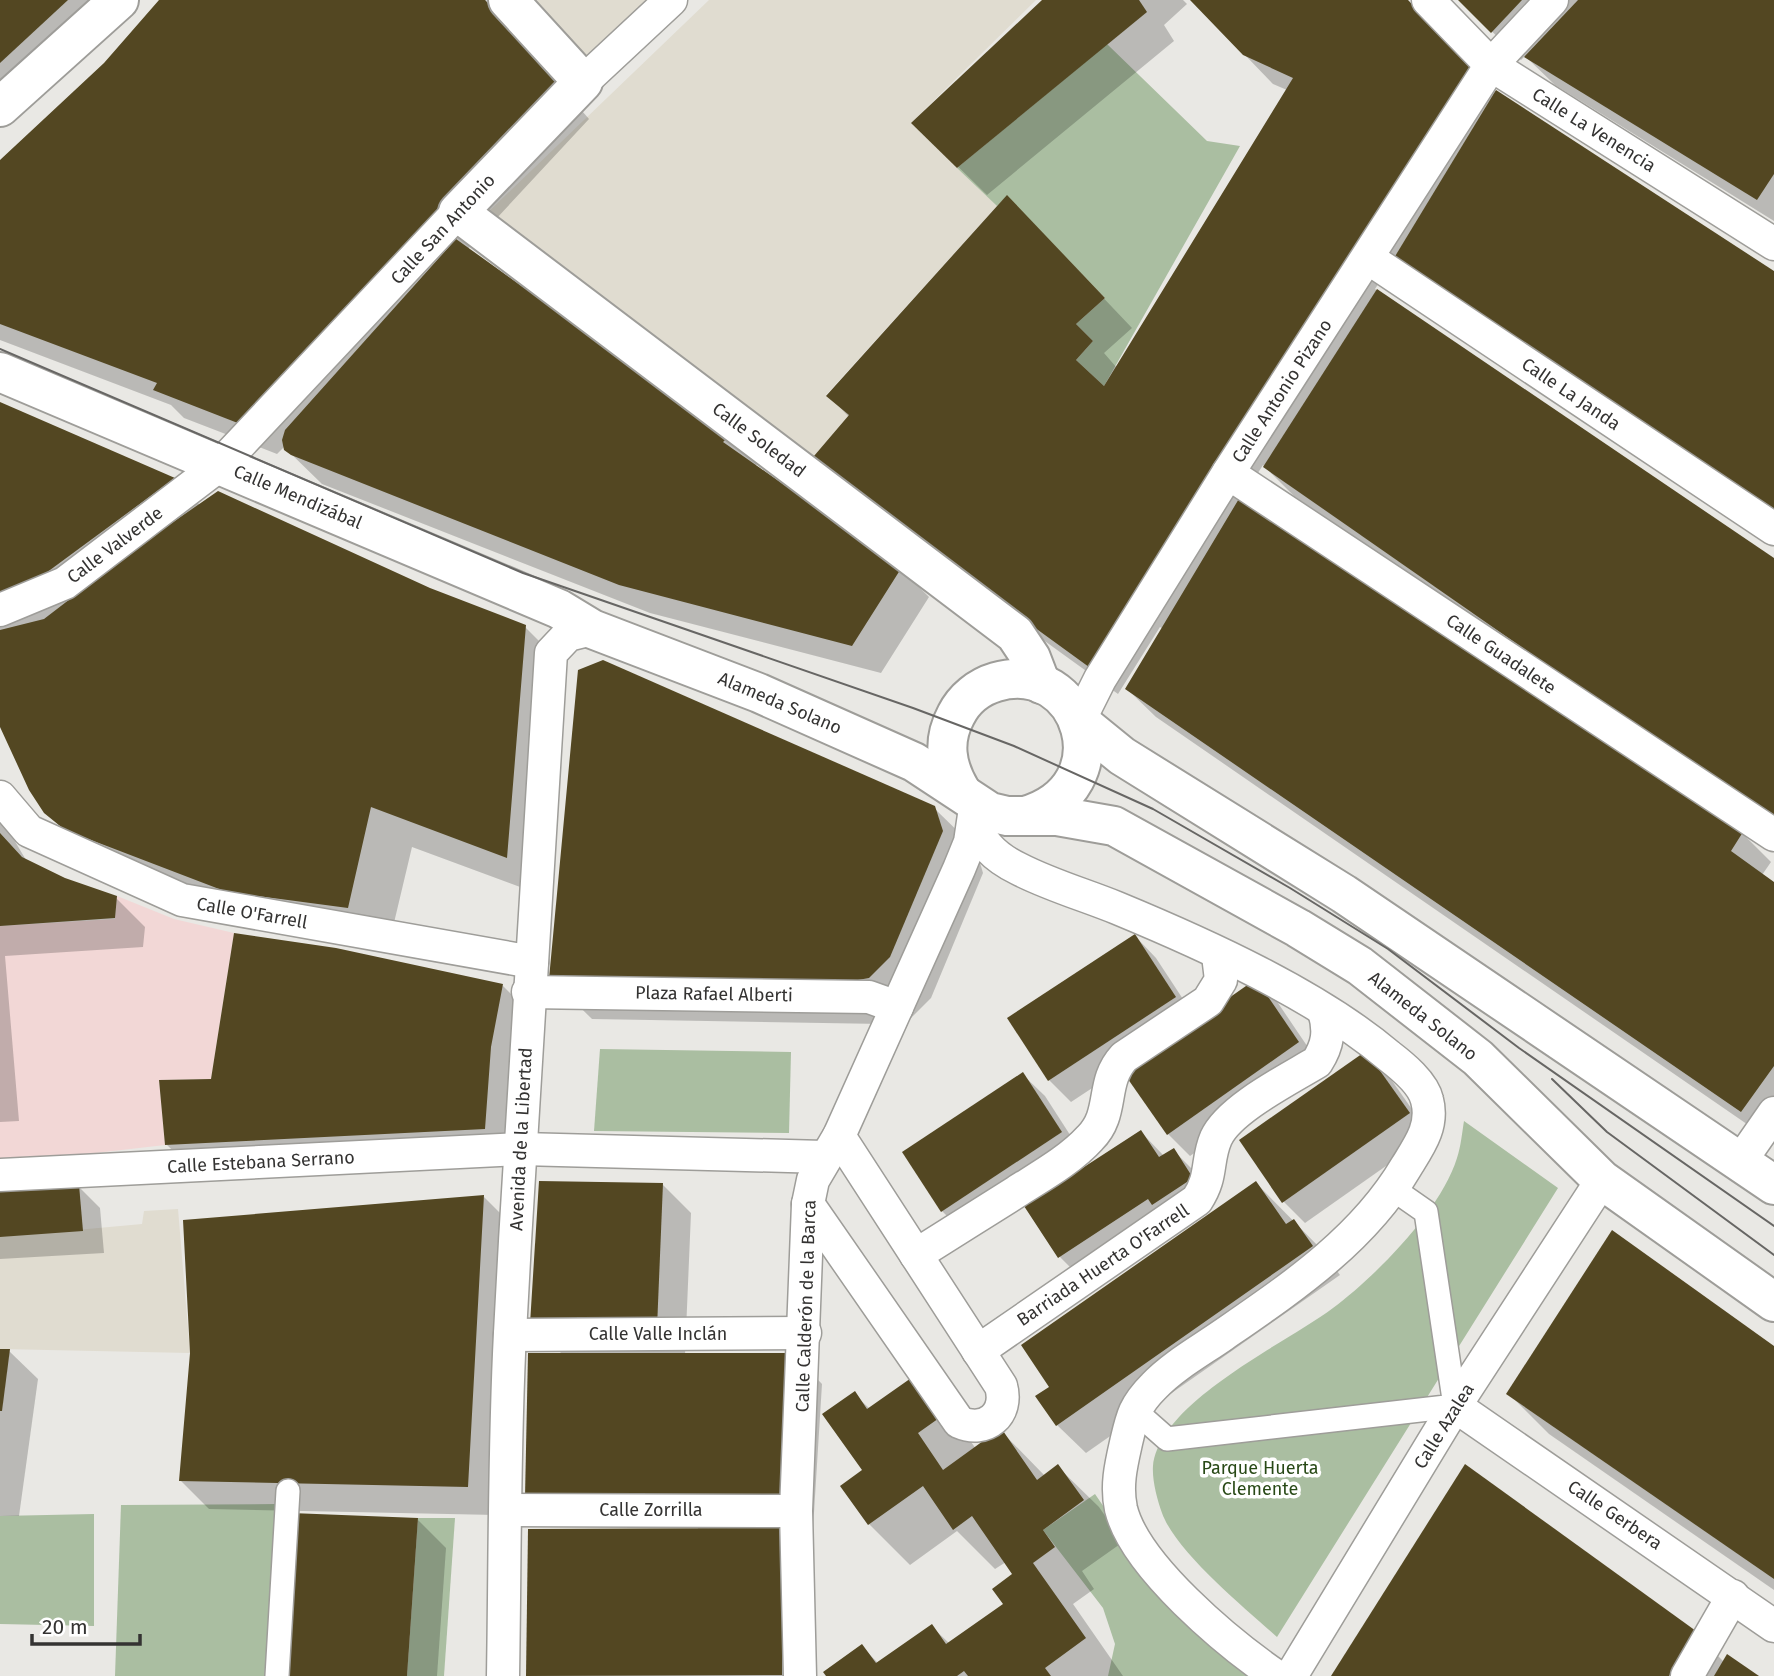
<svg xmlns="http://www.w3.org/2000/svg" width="1774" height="1676" viewBox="0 0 1774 1676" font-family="'Fira Sans',sans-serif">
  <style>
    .built { fill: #e0dcd0 }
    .education { fill: #f2d7d6 }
    .green { fill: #aabea1 }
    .shadow { fill: #0003 }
    .building { fill: #534722 }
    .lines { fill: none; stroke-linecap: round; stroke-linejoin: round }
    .pedestrian-casing { stroke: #9e9d99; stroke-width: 26 }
    .minor-casing { stroke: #9e9d99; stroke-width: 35 }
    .tertiary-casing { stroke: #9e9d99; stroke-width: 42 }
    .secondary-casing { stroke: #9e9d99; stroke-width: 42 }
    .pedestrian { stroke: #fff; stroke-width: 23 }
    .minor { stroke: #fff; stroke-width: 32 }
    .tertiary { stroke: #fff; stroke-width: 38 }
    .secondary { stroke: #fff; stroke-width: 38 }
    .tram { stroke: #676664; stroke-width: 2 }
    .labels { text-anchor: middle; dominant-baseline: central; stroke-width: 7; stroke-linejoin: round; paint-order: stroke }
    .street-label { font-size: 18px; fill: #343332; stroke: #fff }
    .park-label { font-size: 18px; fill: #284916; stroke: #fff }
  </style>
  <rect width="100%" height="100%" fill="#e9e8e4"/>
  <!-- built -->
  <g class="built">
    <polygon points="521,0 647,0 650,4 581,66"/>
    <polygon points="709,0 1036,0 911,123 997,206 826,395 849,415 808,463 485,215"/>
    <polygon points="178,1209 190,1353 0,1349 0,1237 142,1224 144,1211"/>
  </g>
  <!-- education -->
  <polygon class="education" points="117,896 174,919 234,933 211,1079 159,1080 165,1145 0,1164 0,926 115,919"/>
  <!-- green -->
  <g class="green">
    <polygon points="1107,44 1207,141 1240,146 1104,386 1076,360 1093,341 1076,324 1105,298 1007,196 997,206 957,168"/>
    <polygon points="600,1049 791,1052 789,1133 594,1131"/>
    <path d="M1464,1121L1558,1188L1277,1637C1245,1608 1176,1552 1162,1513C1157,1499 1152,1480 1153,1466C1160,1401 1285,1344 1333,1308C1376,1276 1441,1210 1457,1158C1461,1146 1462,1133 1464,1121Z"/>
    <polygon points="1095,1494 1123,1535 1252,1676 1108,1676 1115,1644 1103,1608 1043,1530"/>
    <polygon points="276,1504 268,1676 115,1676 121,1505"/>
    <polygon points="94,1514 94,1626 0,1624 0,1516"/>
    <polygon points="418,1518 455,1518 444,1676 407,1676"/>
  </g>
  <!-- shadow -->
  <g class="shadow">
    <polygon points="0,0 127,0 0,118"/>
    <polygon points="162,0 486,0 589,119 468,249 729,436 757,464 755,466 901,569 929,597 881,673 650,613 322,484 284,447 277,454 184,418 171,405 0,340 0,163 106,64"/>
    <polygon points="1044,0 1183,0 1187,4 1164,25 1174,41 987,195 942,151"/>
    <polygon points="1192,0 1407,0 1496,93 1774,273 1396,257 1375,289 1774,560 1774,830 1294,496 1263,465 1247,490 1742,833 1771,862 1762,875 1774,884 1774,1135 1770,1140 1156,717 1127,689 1163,629 1160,627 1118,694 839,492 849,417 829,396 1035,226 1132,328 1104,353 1117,368 1287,90 1273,84"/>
    <polygon points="1460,0 1774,0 1774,221 1555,85 1525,56 1521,60"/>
    <polygon points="0,404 174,480 200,505 525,627 566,668 547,897 412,847 388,948 270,932 108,870 88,854 46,812 0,721"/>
    <polygon points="934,808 976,849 983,873 931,998 910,1019 883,1024 592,1019 551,979"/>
    <polygon points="0,816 26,860 65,879 116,898 145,927 143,947 5,956 19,1121 0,1122"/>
    <polygon points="1135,936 1156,958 1198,1022 1256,981 1278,1003 1320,1065 1190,1156 1168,1134 1191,1023 1071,1102 1049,1080 1009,1019"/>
    <polygon points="503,986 531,1014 513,1157 196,1173 167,1145 213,1080"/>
    <polygon points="1366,1053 1388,1075 1430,1135 1305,1223 1283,1201"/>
    <polygon points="1023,1075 1045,1096 1083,1155 964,1233 942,1211"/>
    <polygon points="1141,1132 1164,1156 1173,1150 1195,1172 1214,1200 1082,1279 1060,1257 1027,1206"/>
    <polygon points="1256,1183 1322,1250 1340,1275 1086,1453 1057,1425 1052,1387"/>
    <polygon points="663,1185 691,1213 685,1355 794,1355 822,1384 813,1529 781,1528 810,1676 528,1676 529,1531 698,1530 698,1527 556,1525 563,1355 532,1324"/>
    <polygon points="79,1187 100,1208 104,1253 0,1259 0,1190"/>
    <polygon points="484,1197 512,1225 496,1515 209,1509 180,1480"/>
    <polygon points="1774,1348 1774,1590 1549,1434 1508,1393"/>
    <polygon points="0,1350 9,1351 38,1379 19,1516 0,1516"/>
    <polygon points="854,1394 870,1409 955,1419 976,1449 1001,1431 1045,1476 1058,1467 1099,1507 1123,1542 1082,1571 1094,1589 1073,1604 1123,1676 828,1676 862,1647 878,1663 931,1626 950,1644 1005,1605 1015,1575 1006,1562 995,1569 957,1531 910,1565 869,1524"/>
    <polygon points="418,1520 446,1548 437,1676 285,1676"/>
    <polygon points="1695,1633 1724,1662 1756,1676 1333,1676"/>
  </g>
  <!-- building -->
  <g class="building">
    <polygon points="0,0 68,0 0,63"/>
    <polygon points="159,0 485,0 562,89 248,427 153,390 157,383 0,324 0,160 104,63"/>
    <polygon points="1042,0 1139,0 1147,12 957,168 911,123"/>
    <polygon points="1190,0 1408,0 1471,66 1089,667 808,463 849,415 826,396 1007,195 1105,298 1076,324 1093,341 1076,360 1104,386 1293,78 1243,55"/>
    <polygon points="1458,0 1522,0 1491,33"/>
    <polygon points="1578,0 1774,0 1774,174 1757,200 1524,57"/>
    <polygon points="1496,90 1774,271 1774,516 1394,258"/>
    <polygon points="456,239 730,435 723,442 902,567 852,646 619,585 291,455 284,450 282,440 285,430"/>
    <polygon points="1377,289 1774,558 1774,823 1263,467"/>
    <polygon points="0,402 175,478 31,584 0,595"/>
    <polygon points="1246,487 1743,832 1731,851 1774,882 1774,1066 1741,1112 1125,689"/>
    <polygon points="218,491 430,588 526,625 507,858 371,807 348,908 227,892 65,830 44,813 29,790 0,727 0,630 44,619 143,543"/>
    <polygon points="603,660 935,806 943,831 890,957 869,978 841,983 549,979 578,670"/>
    <polygon points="0,833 22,857 65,878 117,896 115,918 0,926"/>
    <polygon points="234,933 336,948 503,984 491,1047 485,1129 165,1145 159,1080 211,1079"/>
    <polygon points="1135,934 1176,997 1048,1081 1007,1018"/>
    <polygon points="1256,979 1299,1042 1167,1135 1123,1072"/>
    <polygon points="1366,1051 1410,1113 1282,1203 1239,1140"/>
    <polygon points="1023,1072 1062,1132 941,1212 902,1152"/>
    <polygon points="1141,1130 1159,1157 1174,1148 1193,1178 1152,1205 1148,1199 1058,1258 1024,1206"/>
    <polygon points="539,1181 663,1183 657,1328 530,1324"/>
    <polygon points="1256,1181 1286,1224 1294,1219 1313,1246 1056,1426 1035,1396 1049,1387 1021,1345"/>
    <polygon points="79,1185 83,1231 0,1237 0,1189"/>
    <polygon points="484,1195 468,1487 179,1481 190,1353 183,1220"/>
    <polygon points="1612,1230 1774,1346 1774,1579 1506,1394"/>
    <polygon points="0,1349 10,1349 2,1411 0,1411"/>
    <polygon points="528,1353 794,1353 785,1501 525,1497"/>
    <polygon points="914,1376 942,1416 918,1433 943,1470 1001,1428 1037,1480 1058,1464 1084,1500 1043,1530 1055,1547 1033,1563 1086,1638 1045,1668 1051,1676 968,1676 964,1671 957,1676 826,1676 823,1672 862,1644 876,1663 932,1624 946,1644 1003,1604 992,1589 1012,1574 972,1516 953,1530 923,1486 868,1525 840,1486 862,1470 822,1414 855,1391 867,1409"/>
    <polygon points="1465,1464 1696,1631 1669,1676 1331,1676"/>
    <polygon points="291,1513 418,1518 407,1676 283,1676"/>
    <polygon points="783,1528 782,1675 526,1676 528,1529"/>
    <polygon points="1727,1654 1759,1676 1714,1676"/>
  </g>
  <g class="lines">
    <defs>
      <g id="pedestrian">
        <polyline points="1133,1409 1167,1439 1455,1406 1426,1212 1393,1189"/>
        <polyline points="277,1676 288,1491"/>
      </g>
      <g id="minor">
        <polyline points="1428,0 1491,65 1774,244"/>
        <polyline points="583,82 671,0"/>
        <polyline points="1368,258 1774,529"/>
        <polyline points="1228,473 1774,835"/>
        <polyline points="0,610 65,583 221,464 458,212"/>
        <polyline points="1079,721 1100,679 1228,473 1491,65 1552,0"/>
        <polyline points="0,797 29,831 182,900 532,962"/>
        <path d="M975,823C981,845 998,859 1019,869C1050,885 1085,895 1117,908C1204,944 1317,995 1389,1056C1402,1066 1423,1083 1427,1100C1434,1126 1419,1146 1406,1167C1363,1240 1291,1288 1223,1335C1200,1351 1173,1366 1154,1386C1134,1406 1132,1417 1126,1443C1121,1465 1116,1486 1121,1509C1135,1566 1228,1643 1276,1676"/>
        <polyline points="528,992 869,997 897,1007"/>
        <polyline points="1740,1162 1774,1113"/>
        <polyline points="0,1175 522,1149 824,1157"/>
        <path d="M808,1204L959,1422C986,1434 1009,1414 1001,1386L839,1136"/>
        <path d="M916,1255C949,1234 983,1213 1016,1192C1041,1176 1070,1160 1090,1138C1115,1113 1100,1083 1124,1057L1208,1001L1221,980L1218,955"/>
        <polyline points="510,1335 805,1333"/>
        <path d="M978,1351L1197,1200C1213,1176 1206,1161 1216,1138C1229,1109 1289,1079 1317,1062C1328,1045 1330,1031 1324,1011"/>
        <polyline points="1455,1406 1774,1626"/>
        <polyline points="506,1510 796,1511"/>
        <path d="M503,1676C505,1562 504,1447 510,1333C522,1106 537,879 551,653L568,635L592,629"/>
        <polyline points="800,1676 796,1511 808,1204 813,1180 839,1136 959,869 970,842 974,815"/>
        <polyline points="1291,1676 1455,1406 1602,1180"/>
        <polyline points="1687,1676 1733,1596"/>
      </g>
      <g id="tertiary">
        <polyline points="508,0 583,82 458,212 1015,634 1031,658 1041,684"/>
        <polyline points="0,107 119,0"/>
      </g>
      <g id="secondary">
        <polyline points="0,372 559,609 592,629 759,693 914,762 990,812 1007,816 1057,816 1114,826 1298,928 1360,966 1478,1058 1602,1180 1774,1302"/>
        <polyline points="1079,721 1122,756 1344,894 1774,1185"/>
        <path d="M961,791C946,766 942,741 956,715C964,699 979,687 996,682C1082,657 1125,787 1025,816"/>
      </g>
    </defs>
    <!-- pedestrian casing -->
    <use href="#pedestrian" class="pedestrian-casing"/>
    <!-- minor casing -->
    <use href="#minor" class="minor-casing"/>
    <!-- tertiary casing -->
    <use href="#tertiary" class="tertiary-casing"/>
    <!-- secondary casing -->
    <use href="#secondary" class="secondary-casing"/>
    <!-- pedestrian -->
    <use href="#pedestrian" class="pedestrian"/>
    <!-- minor -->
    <use href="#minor" class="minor"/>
    <!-- tertiary -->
    <use href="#tertiary" class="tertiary"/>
    <!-- secondary -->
    <use href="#secondary" class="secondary"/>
    <!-- tram -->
    <g class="tram">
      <polyline points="0,349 523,573 913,708 1014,746 1153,809 1290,888 1388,949 1519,1048 1774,1226"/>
      <polyline points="1552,1079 1607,1132 1774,1255"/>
    </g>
  </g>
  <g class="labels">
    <!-- street labels -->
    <g class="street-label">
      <text transform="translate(1594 130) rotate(32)">Calle La Venencia</text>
      <text transform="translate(443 229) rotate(-47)">Calle San Antonio</text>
      <text transform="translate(1282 391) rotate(-57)">Calle Antonio Pizano</text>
      <text transform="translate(1571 394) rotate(34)">Calle La Janda</text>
      <text transform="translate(759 440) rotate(37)">Calle Soledad</text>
      <text transform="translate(298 497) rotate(23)">Calle Mendizábal</text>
      <text transform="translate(115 545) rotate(-37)">Calle Valverde</text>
      <text transform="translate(1501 654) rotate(34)">Calle Guadalete</text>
      <text transform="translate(780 703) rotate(23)">Alameda Solano</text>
      <text transform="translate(252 913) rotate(10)">Calle O'Farrell</text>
      <text transform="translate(714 994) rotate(1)">Plaza Rafael Alberti</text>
      <text transform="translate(1423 1016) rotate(38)">Alameda Solano</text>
      <text transform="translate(521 1139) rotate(-87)">Avenida de la Libertad</text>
      <text transform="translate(261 1162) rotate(-3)">Calle Estebana Serrano</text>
      <text transform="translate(1103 1265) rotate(-34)">Barriada Huerta O'Farrell</text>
      <text transform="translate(806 1306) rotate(-88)">Calle Calderón de la Barca</text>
      <text x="658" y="1334">Calle Valle Inclán</text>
      <text transform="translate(1444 1426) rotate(-58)">Calle Azalea</text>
      <text x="651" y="1510">Calle Zorrilla</text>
      <text transform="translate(1615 1515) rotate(34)">Calle Gerbera</text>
    </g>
    <!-- park labels -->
    <g class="park-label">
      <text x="1260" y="1468">Parque Huerta<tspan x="1260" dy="21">Clemente</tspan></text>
    </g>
  </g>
  <!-- scale -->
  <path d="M32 1634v10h108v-10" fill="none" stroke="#343332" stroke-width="3.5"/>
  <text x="42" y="1634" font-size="21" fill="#343332" stroke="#ffffff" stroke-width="5" paint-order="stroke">20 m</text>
</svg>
